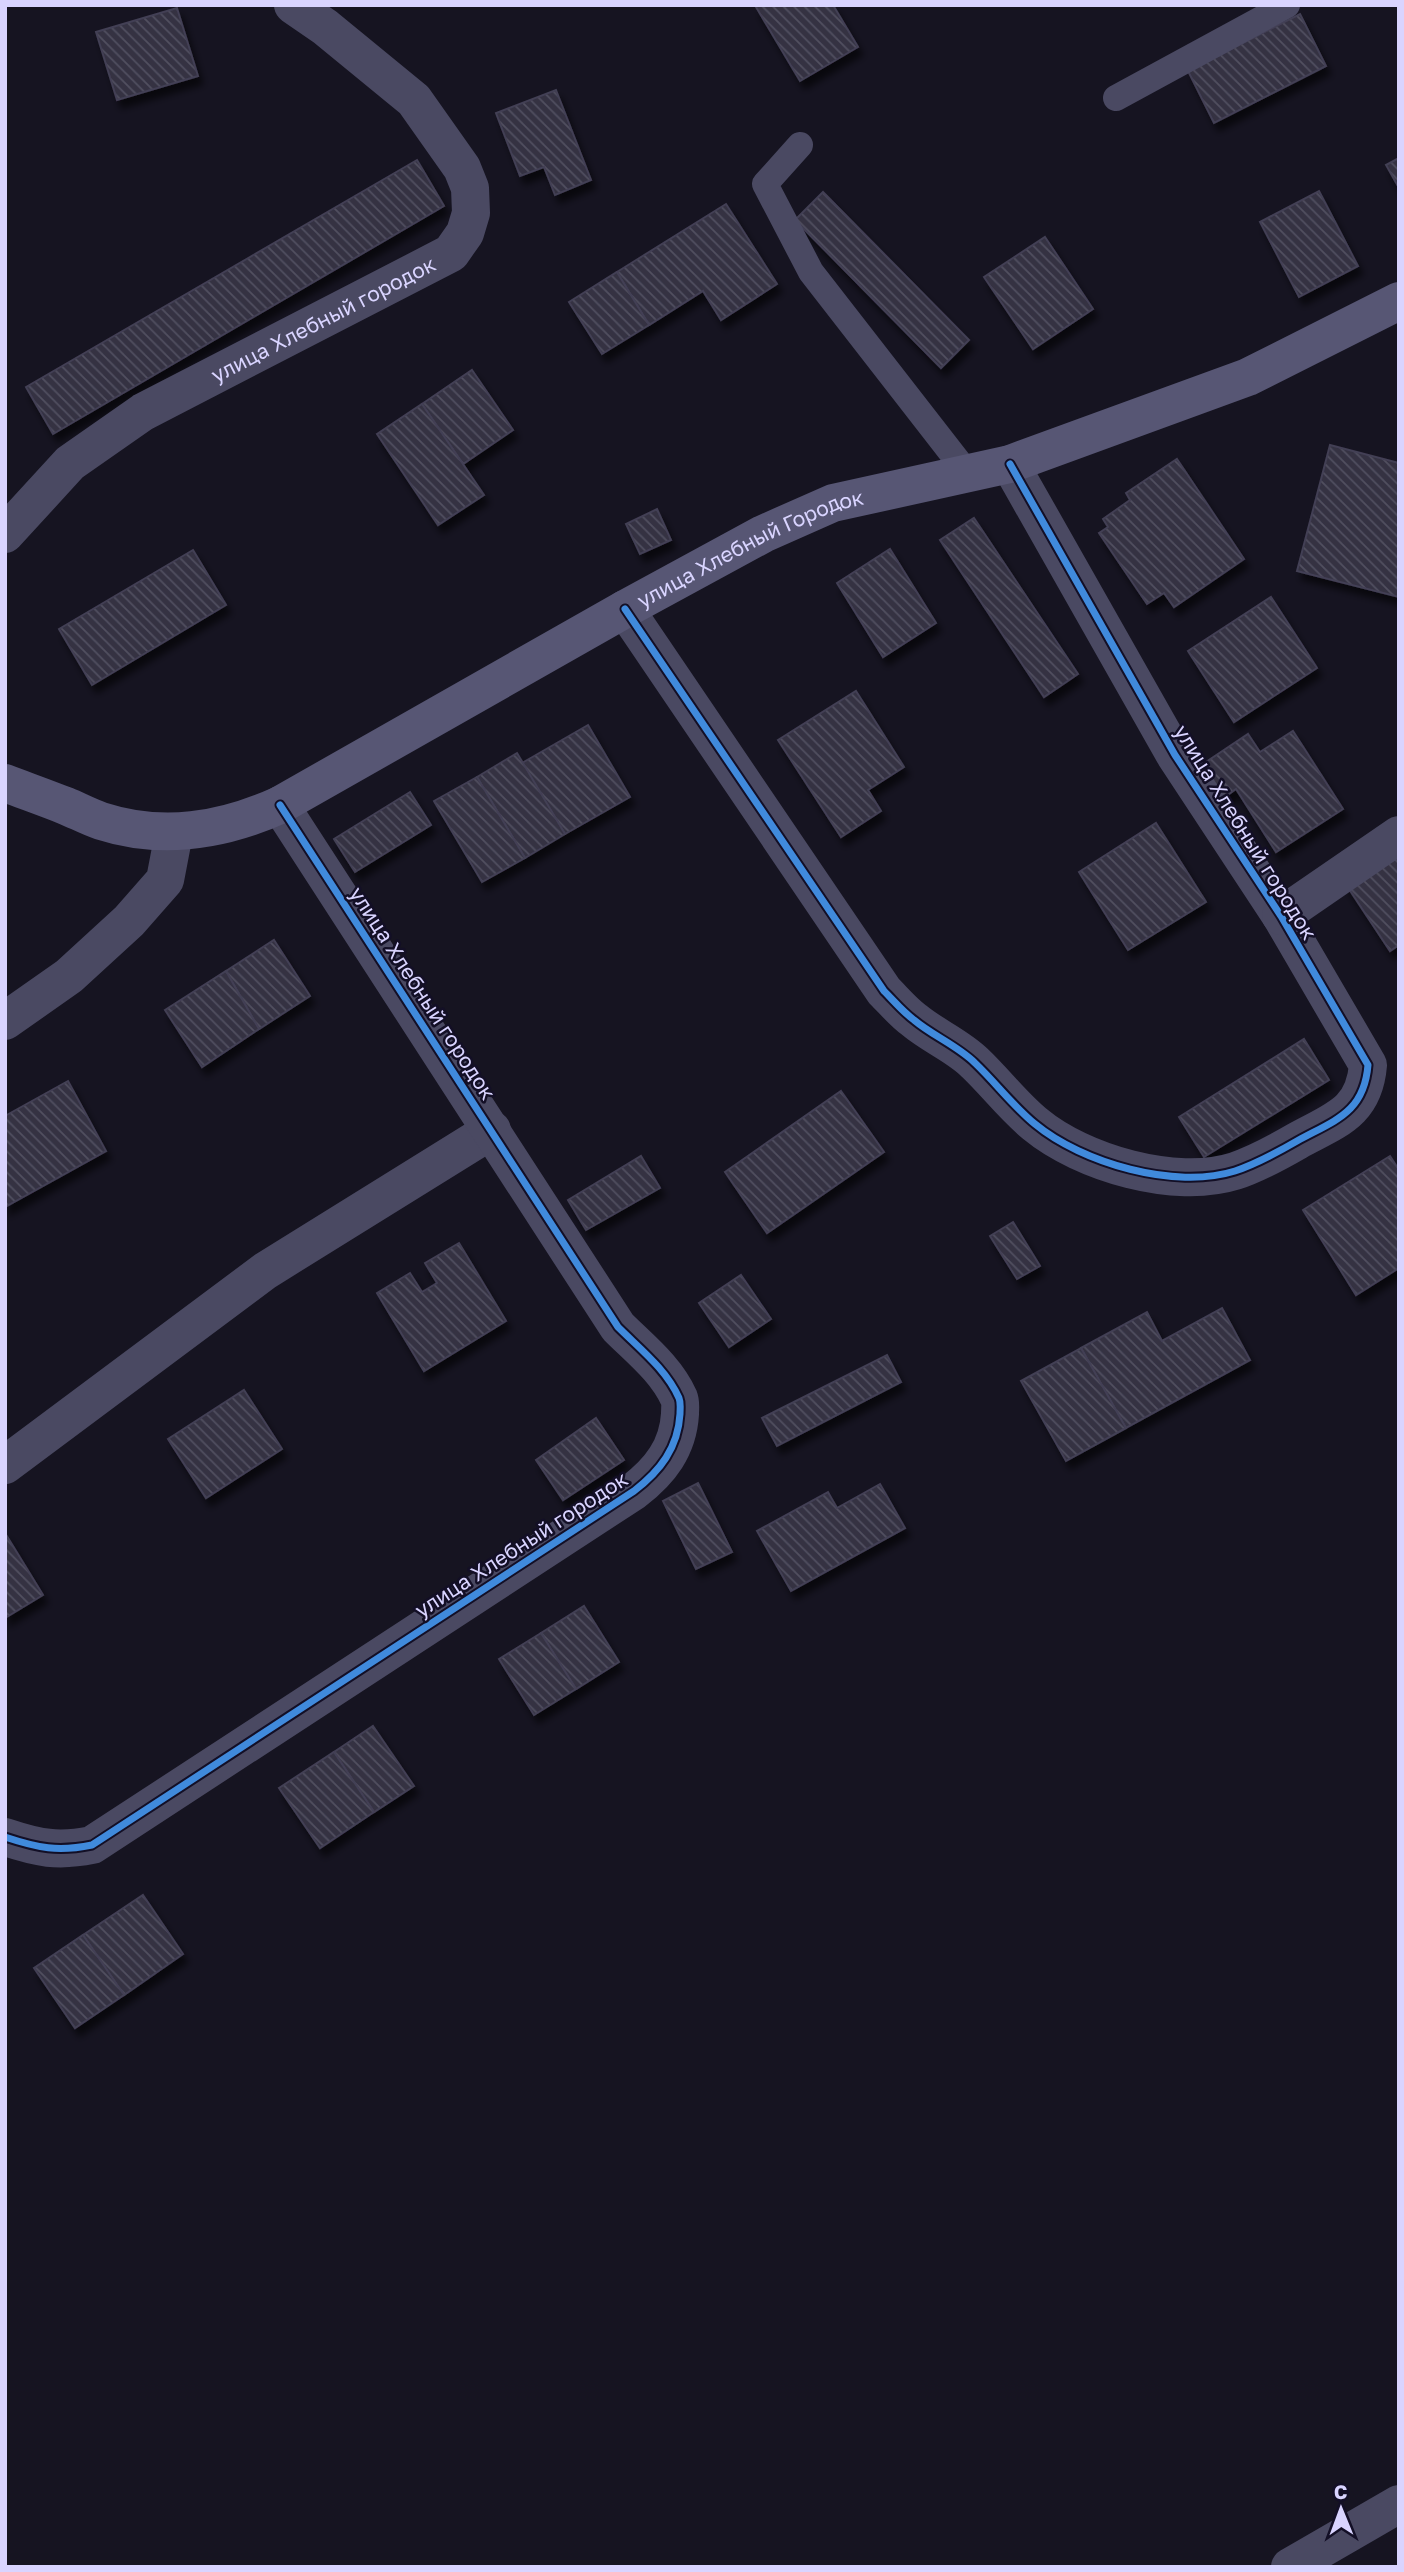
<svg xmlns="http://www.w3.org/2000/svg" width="1404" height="2572" viewBox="0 0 1404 2572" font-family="'Golos Text',sans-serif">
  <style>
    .building { fill: url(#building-back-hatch); stroke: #433f54; stroke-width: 2; filter: url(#shadow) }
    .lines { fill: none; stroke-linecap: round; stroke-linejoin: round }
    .lane { stroke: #4a4962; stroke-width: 26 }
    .street { stroke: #4a4962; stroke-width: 38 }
    .secondary { stroke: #575674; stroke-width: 38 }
    .cycleway-casing { stroke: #130f26; stroke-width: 11 }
    .cycleway { stroke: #408adc; stroke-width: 7 }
    .labels { text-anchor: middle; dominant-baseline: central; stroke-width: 5; stroke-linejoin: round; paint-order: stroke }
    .street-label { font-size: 21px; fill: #d9d4ff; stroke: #130f26 }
  </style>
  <defs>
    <pattern id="building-back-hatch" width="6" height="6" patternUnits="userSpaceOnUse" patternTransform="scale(1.75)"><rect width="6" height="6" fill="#343243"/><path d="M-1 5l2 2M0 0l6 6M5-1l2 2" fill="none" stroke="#514f5f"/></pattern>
    <filter id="shadow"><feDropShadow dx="4.5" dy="8" stdDeviation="3.5" flood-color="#0009"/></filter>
  </defs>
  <rect width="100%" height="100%" fill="#161421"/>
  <!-- building -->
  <g class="building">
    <polygon points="759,5 833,5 858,47 800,81 756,7"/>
    <polygon points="177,8 198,76 117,100 96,32"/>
    <polygon points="1300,14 1326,66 1214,123 1188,71"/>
    <polygon points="556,90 591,180 555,195 544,167 520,176 496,113"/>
    <polygon points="1399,158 1399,188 1386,165"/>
    <polygon points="417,160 444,206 53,434 26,387"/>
    <polygon points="1319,191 1358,266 1299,297 1260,222"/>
    <polygon points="823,192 969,340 941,368 795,220"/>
    <polygon points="726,204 777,284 721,320 703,291 649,325 617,272"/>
    <polygon points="1045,237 1093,309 1033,349 984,277"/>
    <polygon points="617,272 649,325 602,354 569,302"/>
    <polygon points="472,370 513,430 463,464 422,404"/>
    <polygon points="422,404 484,495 438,525 377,434"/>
    <polygon points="1330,445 1399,463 1399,597 1297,571"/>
    <polygon points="1177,459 1244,559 1174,607 1164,593 1147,604 1099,533 1108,527 1103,519 1130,500 1126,493"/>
    <polygon points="657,509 671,540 640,554 626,524"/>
    <polygon points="974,518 1078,674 1044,697 940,540"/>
    <polygon points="890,549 936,623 883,657 837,583"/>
    <polygon points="193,550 226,605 92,685 59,629"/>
    <polygon points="1271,597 1317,668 1234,722 1188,651"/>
    <polygon points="856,691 904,767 868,790 881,811 841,837 778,740"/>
    <polygon points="588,725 630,797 565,834 522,763"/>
    <polygon points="1293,731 1343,809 1276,852 1236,789 1222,799 1200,766 1248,734 1260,752"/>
    <polygon points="517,753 565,834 525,858 477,777"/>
    <polygon points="477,777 525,858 482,882 434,801"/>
    <polygon points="410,792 431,825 355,872 334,839"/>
    <polygon points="1156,823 1206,902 1128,950 1079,872"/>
    <polygon points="1399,848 1399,945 1390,951 1345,883"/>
    <polygon points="274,940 310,996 259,1029 226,971"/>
    <polygon points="226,971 259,1029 202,1067 165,1010"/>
    <polygon points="1304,1039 1329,1080 1204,1157 1179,1117"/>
    <polygon points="68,1081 106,1151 5,1207 5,1116"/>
    <polygon points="841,1091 884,1152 767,1233 725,1172"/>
    <polygon points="641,1156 660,1188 586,1230 568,1200"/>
    <polygon points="1390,1156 1399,1170 1399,1268 1356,1295 1303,1210"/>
    <polygon points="1013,1222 1040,1266 1017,1279 990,1236"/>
    <polygon points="459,1243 506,1321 424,1371 377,1293 410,1273 422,1292 437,1283 425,1263"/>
    <polygon points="741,1275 771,1319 729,1347 699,1303"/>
    <polygon points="1222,1308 1250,1360 1126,1428 1081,1348 1147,1312 1162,1341"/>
    <polygon points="1081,1348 1126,1428 1066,1461 1021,1381"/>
    <polygon points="887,1355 901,1382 777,1446 762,1418"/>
    <polygon points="244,1390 282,1449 206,1498 168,1439"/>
    <polygon points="596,1418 624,1460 563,1500 536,1460"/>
    <polygon points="698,1483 732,1552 696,1569 663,1501"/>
    <polygon points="880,1484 905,1528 791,1591 757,1531 828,1492 837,1508"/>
    <polygon points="5,1533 43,1595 5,1618"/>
    <polygon points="584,1606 619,1662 576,1689 541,1633"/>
    <polygon points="541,1633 576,1689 534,1715 499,1659"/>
    <polygon points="373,1726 414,1786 374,1812 334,1752"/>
    <polygon points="334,1752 374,1812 320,1848 279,1788"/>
    <polygon points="143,1895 183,1954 124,1995 83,1935"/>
    <polygon points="83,1935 124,1995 75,2028 34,1968"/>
  </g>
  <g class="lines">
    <!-- lane -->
    <g class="lane">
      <polyline points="1116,98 1287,5"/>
      <polyline points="800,145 765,184 811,272 968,474"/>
    </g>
    <!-- street -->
    <g class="street">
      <path id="s1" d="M5,534L70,463L143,412L451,253L465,233L471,213L470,188L462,168L414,100L325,27L293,5"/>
      <path d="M625,609L884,991C894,1001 903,1012 914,1020C933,1036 958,1046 975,1063C996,1083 1013,1106 1035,1124C1082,1163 1175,1190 1235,1171C1256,1164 1278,1152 1297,1141C1335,1120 1364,1113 1368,1065L1281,916L1175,755L1010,464"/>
      <polyline points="1281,916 1399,835"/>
      <polyline points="5,1021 69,976 129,921 165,880 174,833"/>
      <polyline points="5,1465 265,1271 492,1130"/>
      <path d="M5,1837C38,1848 58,1852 92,1845L634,1491C660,1471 678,1448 680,1414C680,1408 681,1403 679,1398C666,1369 640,1349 618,1327L280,805"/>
      <polyline points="1290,2567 1399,2504"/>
    </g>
    <!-- secondary -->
    <path class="secondary" id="s2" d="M5,783C26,791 46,798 66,806C78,811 89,817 101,821C163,841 222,831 280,805L625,609L763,534L833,503L1010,464L1248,377L1399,301"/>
    <defs>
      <g id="cycleway">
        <path d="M625,609L884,991C894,1001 903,1012 914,1020C933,1036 958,1046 975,1063C996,1083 1013,1106 1035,1124C1082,1163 1175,1190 1235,1171C1256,1164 1278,1152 1297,1141C1335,1120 1364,1113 1368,1065L1281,916L1175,755L1010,464"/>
        <path d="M5,1837C38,1848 58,1852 92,1845L634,1491C660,1471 678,1448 680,1414C680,1408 681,1403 679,1398C666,1369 640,1349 618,1327L280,805"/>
      </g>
    </defs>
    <!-- cycleway casing -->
    <use href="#cycleway" class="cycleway-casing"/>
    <!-- cycleway -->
    <use href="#cycleway" class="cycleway"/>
  </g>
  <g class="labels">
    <!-- street labels -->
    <g class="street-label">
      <text stroke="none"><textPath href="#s1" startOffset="388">улица Хлебный городок</textPath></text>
      <text stroke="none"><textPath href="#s2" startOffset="824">улица Хлебный Городок</textPath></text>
      <text transform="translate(1246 832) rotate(58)">улица Хлебный городок</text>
      <text transform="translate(423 993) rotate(57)">улица Хлебный городок</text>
      <text transform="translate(521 1544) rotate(-33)">улица Хлебный городок</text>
    </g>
  </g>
  <!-- border -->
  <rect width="1404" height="2572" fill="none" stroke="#d9d4ff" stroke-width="14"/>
  <!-- north arrow -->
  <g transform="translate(1341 2509) rotate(359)" stroke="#130f26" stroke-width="5" paint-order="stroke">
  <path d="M0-5L12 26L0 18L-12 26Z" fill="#d9d4ff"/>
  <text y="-10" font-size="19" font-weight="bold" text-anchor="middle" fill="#d9d4ff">С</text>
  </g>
</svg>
